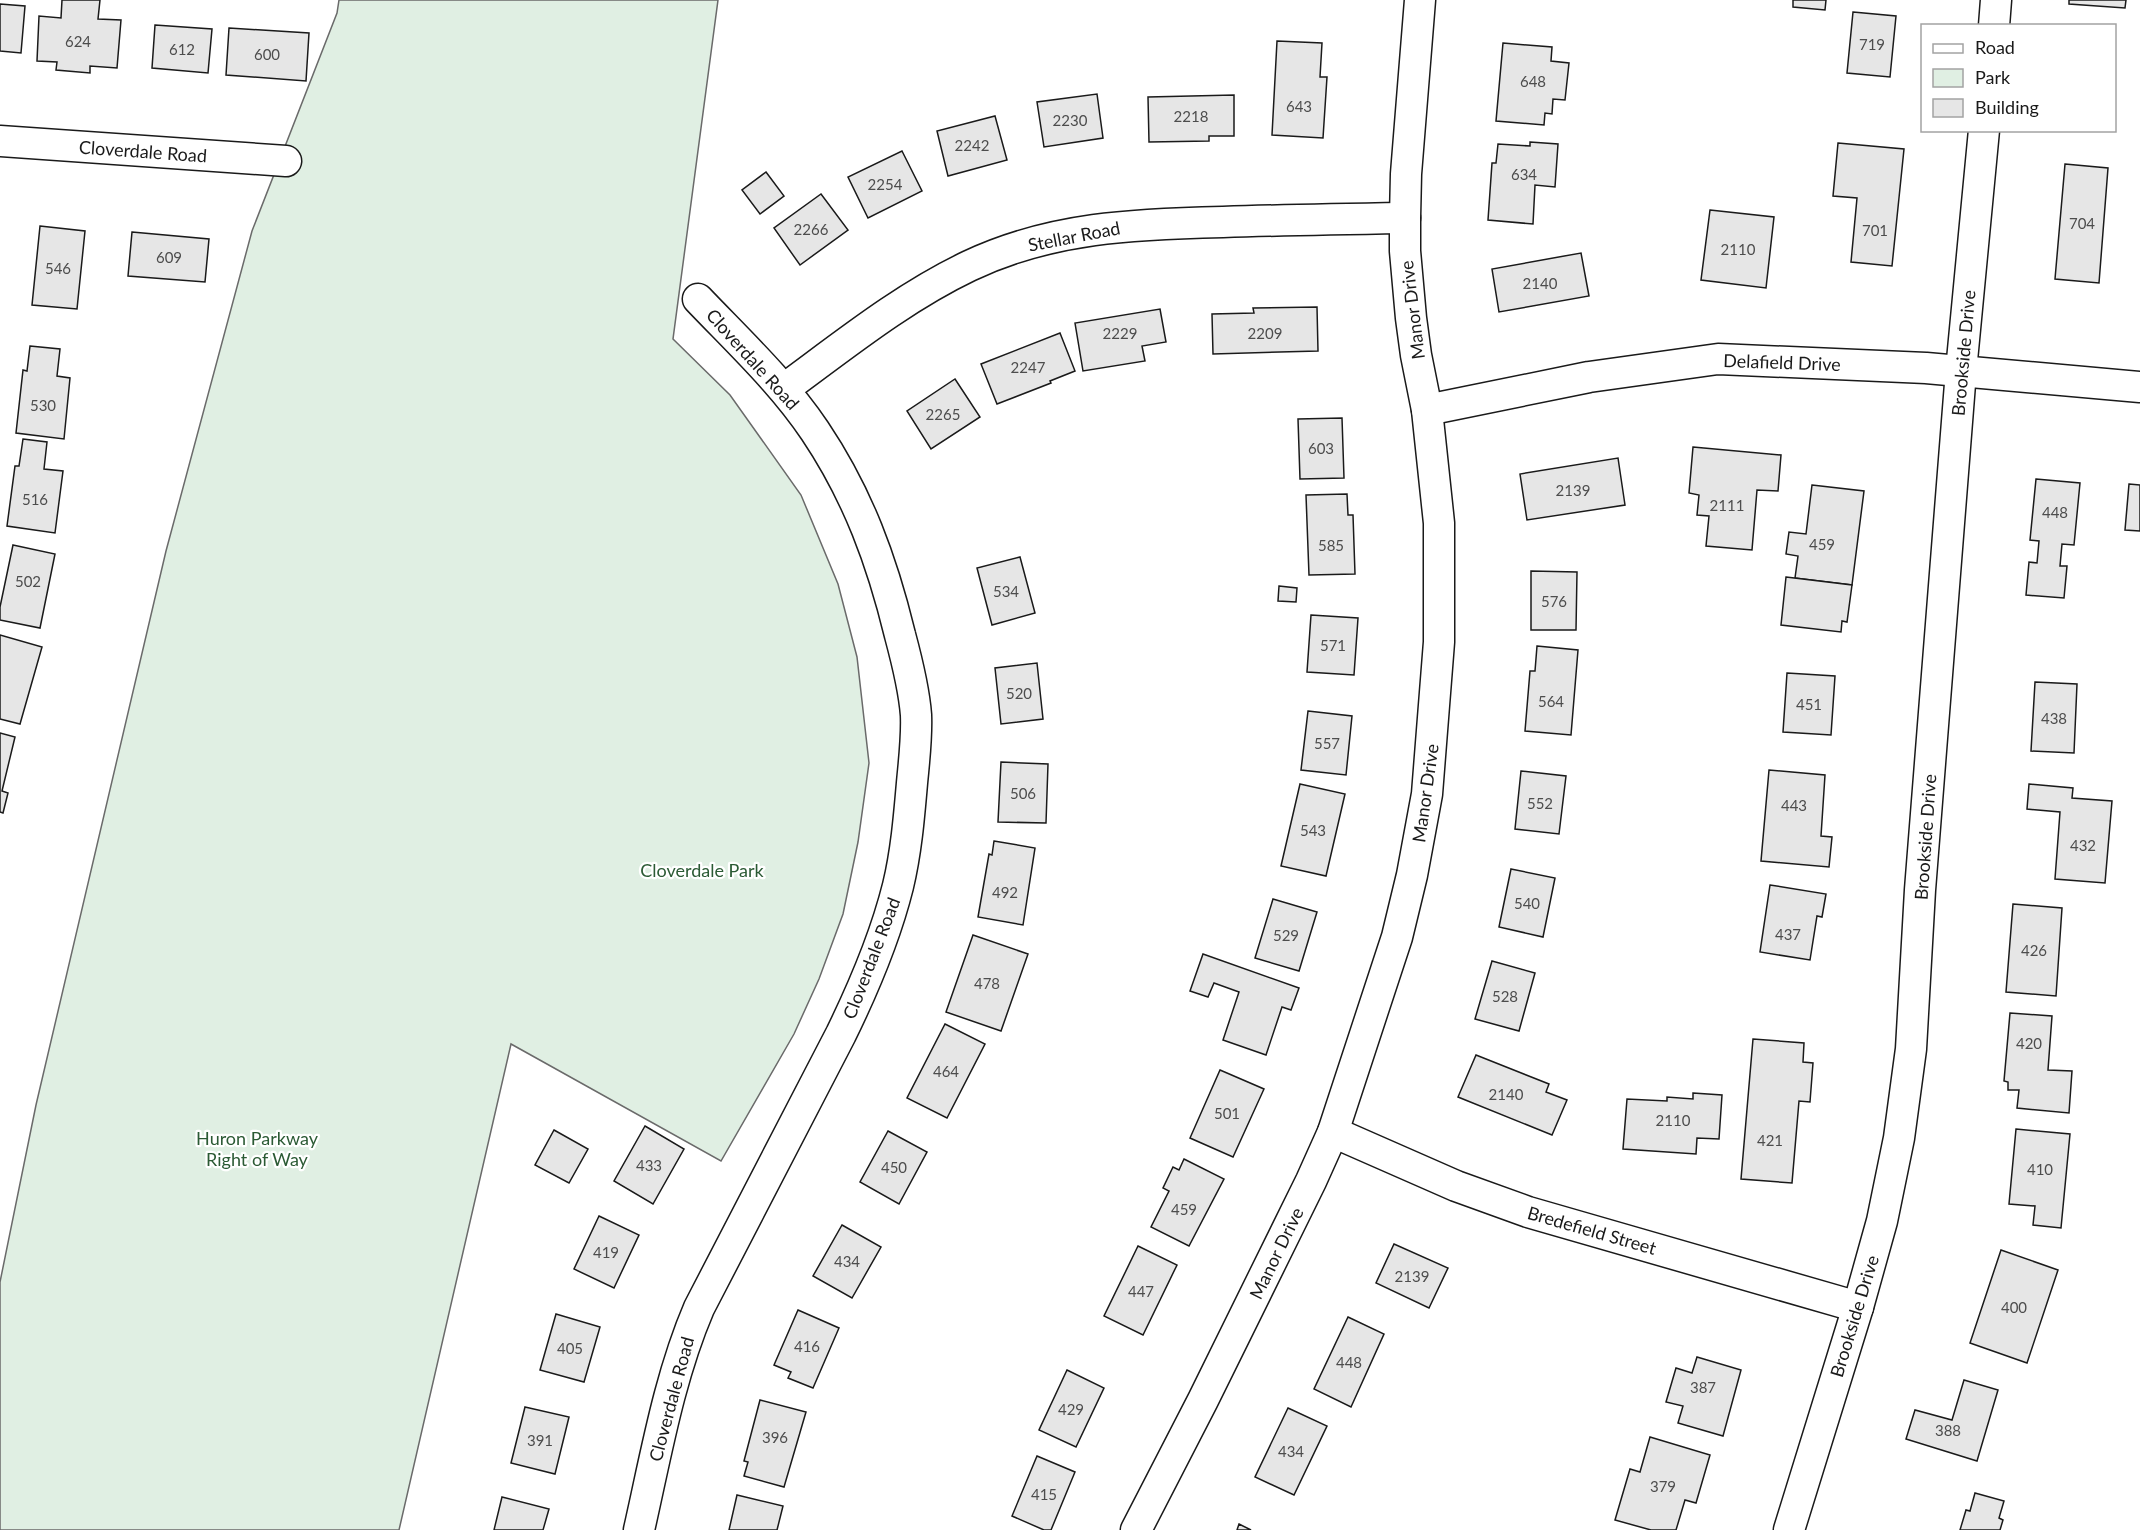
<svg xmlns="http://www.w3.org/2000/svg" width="2140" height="1530" viewBox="0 0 2140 1530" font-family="Lato,sans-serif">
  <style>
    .green { fill: #e0efe3; stroke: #6a6a6a; stroke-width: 1.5 }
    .building { fill: #e6e6e6; stroke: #1a1a1a; stroke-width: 1.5 }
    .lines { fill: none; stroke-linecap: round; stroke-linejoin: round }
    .street-casing { stroke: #1a1a1a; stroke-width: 33 }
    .street { stroke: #fff; stroke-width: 30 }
    .labels { text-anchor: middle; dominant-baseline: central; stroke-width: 4.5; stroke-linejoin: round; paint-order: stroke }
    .number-label { font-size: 15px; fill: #4d4d4d }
    .street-label { font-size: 18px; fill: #1a1a1a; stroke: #fff }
    .park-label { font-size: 18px; fill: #2b5a34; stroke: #fff }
  </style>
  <rect width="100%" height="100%" fill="#fff"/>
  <!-- green -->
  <polygon class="green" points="339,0 718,0 673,339 730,395 801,495 838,584 857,657 869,763 858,842 843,914 819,979 794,1034 721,1161 511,1044 399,1530 0,1530 0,1282 36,1105 166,551 252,231 337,13"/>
  <!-- building -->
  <g class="building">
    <polygon points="62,0 100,0 98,19 121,20 117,68 90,66 90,73 56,70 57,62 37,61 39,16 61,18"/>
    <polygon points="1793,0 1826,0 1825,10 1793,7"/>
    <polygon points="2069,0 2126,0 2125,8 2069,4"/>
    <polygon points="0,4 25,6 21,53 0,51"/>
    <polygon points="1853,12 1896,16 1890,77 1847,73"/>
    <polygon points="155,25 212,29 208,73 152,68"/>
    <polygon points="229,28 309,33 306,81 226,75"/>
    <polygon points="1277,41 1322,43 1320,77 1327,77 1323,138 1272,135"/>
    <polygon points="1503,43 1552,47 1551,61 1569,63 1565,100 1553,99 1552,114 1545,113 1544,125 1496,121"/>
    <polygon points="1097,94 1103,138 1044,147 1037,102"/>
    <polygon points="1234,95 1234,136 1209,136 1209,141 1149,142 1148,97"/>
    <polygon points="995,116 1007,160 948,176 937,131"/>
    <polygon points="1530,142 1558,144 1555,187 1535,185 1533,224 1488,220 1492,163 1496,163 1498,144 1530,146"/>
    <polygon points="1838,143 1904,149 1892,266 1851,262 1857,198 1833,196"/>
    <polygon points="902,151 922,191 868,218 848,177"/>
    <polygon points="2065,164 2108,168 2099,283 2055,279"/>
    <polygon points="766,172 784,196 760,214 742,190"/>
    <polygon points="821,194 848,230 800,265 774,228"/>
    <polygon points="1710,210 1774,217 1766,288 1701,280"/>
    <polygon points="40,226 85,231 77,309 32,305"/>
    <polygon points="132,232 209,239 205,282 128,276"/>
    <polygon points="1581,253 1589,296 1499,312 1492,269"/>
    <polygon points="1317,307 1318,351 1213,354 1212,314 1254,313 1253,308"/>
    <polygon points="1160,309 1166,342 1142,346 1145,361 1083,371 1075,323"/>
    <polygon points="1060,333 1075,371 1050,381 1051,383 997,404 981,364"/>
    <polygon points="30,346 60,349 57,376 70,378 64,439 16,433 23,370 27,371"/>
    <polygon points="955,379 980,417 931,449 907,411"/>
    <polygon points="1342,418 1344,478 1300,479 1298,419"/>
    <polygon points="23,439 47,442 44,469 63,471 55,533 7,526 15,466 19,466"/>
    <polygon points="1693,447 1781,455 1778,491 1757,490 1752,550 1706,546 1709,516 1697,515 1699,495 1689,493"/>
    <polygon points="1618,458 1625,505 1527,520 1520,474"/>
    <polygon points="2036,479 2080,483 2074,545 2062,544 2060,566 2067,566 2064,598 2026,595 2029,562 2037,563 2039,541 2030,540"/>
    <polygon points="2129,484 2140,485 2140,531 2125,530"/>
    <polygon points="1812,485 1864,491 1852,585 1795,578 1798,556 1786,554 1789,532 1806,534"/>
    <polygon points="1347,494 1348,515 1353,515 1355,574 1309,575 1306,495"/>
    <polygon points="13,545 55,554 40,628 0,620 0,607"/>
    <polygon points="1020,557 1035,613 992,625 977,568"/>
    <polygon points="1531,571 1577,572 1576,630 1531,630"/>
    <polygon points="1786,577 1852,585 1847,622 1842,621 1841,632 1781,625"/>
    <polygon points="1279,586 1297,588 1296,602 1278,601"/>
    <polygon points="1311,615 1358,618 1354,675 1307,672"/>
    <polygon points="0,635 42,647 20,724 0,719"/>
    <polygon points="1537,646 1578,650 1571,735 1525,731 1530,671 1535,671"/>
    <polygon points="1037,663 1043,719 1001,724 995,668"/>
    <polygon points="1787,673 1835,676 1831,735 1783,732"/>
    <polygon points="2035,682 2077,684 2074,753 2031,751"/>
    <polygon points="1308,711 1352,716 1346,775 1301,770"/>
    <polygon points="0,733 15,737 2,791 8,793 3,813 0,812"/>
    <polygon points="1001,762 1048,764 1046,823 998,822"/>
    <polygon points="1769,770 1825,775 1821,836 1832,837 1829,867 1761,861"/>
    <polygon points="1521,771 1566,776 1559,834 1515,829"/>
    <polygon points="1300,784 1345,794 1326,876 1281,866"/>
    <polygon points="2029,784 2073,788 2072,798 2112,801 2105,883 2055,879 2060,812 2027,809"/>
    <polygon points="994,841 1035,848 1023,925 978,917 989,854 992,855"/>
    <polygon points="1511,869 1555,878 1543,937 1499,927"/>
    <polygon points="1770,885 1826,894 1822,917 1817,916 1810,960 1760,952"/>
    <polygon points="1273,899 1317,912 1299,971 1255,958"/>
    <polygon points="2013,904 2062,908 2056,996 2006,992"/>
    <polygon points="973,935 1028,954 1001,1031 946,1012"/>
    <polygon points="1203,954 1299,988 1291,1010 1282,1007 1266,1055 1223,1040 1239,992 1214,983 1208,997 1190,991"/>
    <polygon points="1492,961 1535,973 1519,1031 1475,1019"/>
    <polygon points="2010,1013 2052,1016 2048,1070 2072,1071 2069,1113 2017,1108 2019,1090 2008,1090 2008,1082 2004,1081"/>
    <polygon points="945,1024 985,1044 947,1118 907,1098"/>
    <polygon points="1753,1039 1804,1043 1803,1062 1813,1063 1810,1102 1799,1101 1792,1183 1741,1179"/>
    <polygon points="1476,1055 1549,1084 1546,1092 1567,1100 1552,1135 1458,1097"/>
    <polygon points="1220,1070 1264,1089 1233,1157 1190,1138"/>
    <polygon points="1693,1093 1722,1095 1719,1139 1697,1138 1696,1154 1623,1149 1627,1099 1667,1101 1667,1097 1693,1099"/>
    <polygon points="645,1126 684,1149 653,1204 614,1181"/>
    <polygon points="2016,1129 2070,1134 2061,1228 2033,1225 2035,1206 2009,1204"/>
    <polygon points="554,1130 588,1149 569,1183 535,1165"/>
    <polygon points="888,1131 927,1152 899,1204 860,1182"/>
    <polygon points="1184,1159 1224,1179 1189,1246 1151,1227 1169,1191 1163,1188 1173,1167 1179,1170"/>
    <polygon points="599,1216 639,1235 614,1288 574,1269"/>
    <polygon points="842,1225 881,1247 852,1298 813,1276"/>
    <polygon points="1394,1244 1448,1268 1429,1308 1376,1283"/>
    <polygon points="1138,1246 1177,1265 1143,1335 1104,1316"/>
    <polygon points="2001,1250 2058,1270 2027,1363 1970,1343"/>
    <polygon points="798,1310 839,1328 813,1388 788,1378 791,1372 774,1365"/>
    <polygon points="556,1314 600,1327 584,1382 540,1370"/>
    <polygon points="1348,1317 1384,1334 1351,1407 1314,1389"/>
    <polygon points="1697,1357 1741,1370 1723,1436 1678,1423 1683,1406 1666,1402 1676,1368 1692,1373"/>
    <polygon points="1067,1370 1104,1388 1076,1447 1039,1430"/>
    <polygon points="1964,1380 1998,1390 1977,1461 1906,1439 1915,1410 1952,1420"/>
    <polygon points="760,1400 806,1412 784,1487 744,1476 748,1462 744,1461"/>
    <polygon points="525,1407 569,1417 555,1474 511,1463"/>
    <polygon points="1288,1408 1327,1426 1294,1495 1255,1477"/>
    <polygon points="1650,1437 1710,1455 1696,1503 1685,1500 1676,1530 1651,1530 1615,1520 1630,1469 1640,1472"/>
    <polygon points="1037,1456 1075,1472 1051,1530 1044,1530 1012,1516"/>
    <polygon points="1975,1493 2004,1501 1999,1518 2003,1520 2000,1530 1960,1530 1966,1510 1970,1511"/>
    <polygon points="737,1495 783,1506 777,1530 729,1530"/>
    <polygon points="502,1497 549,1509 543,1530 494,1530"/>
    <polygon points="1239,1524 1251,1530 1237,1530"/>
  </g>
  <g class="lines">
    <defs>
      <g id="street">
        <polyline points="1994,26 1996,0"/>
        <polyline points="0,141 286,161"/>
        <path d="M784,389C844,345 902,298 969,266C1051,227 1135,224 1223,222C1283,220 1344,219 1405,218"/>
        <polyline points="1427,410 1589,377 1718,359 1926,368 2140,387"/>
        <polyline points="1333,1132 1456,1186 1528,1212 1858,1307"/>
        <path d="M639,1530C656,1455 669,1378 699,1308L841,1034C864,987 885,938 898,886C906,853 909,818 912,783C914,761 917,738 916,715C914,688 907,661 900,635C882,561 858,495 815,431C782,382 739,342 698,299"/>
        <polyline points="1136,1530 1203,1400 1311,1181 1333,1132 1397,937 1412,875 1427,794 1439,642 1439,523 1427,410 1416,355 1411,318 1405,251 1405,218 1406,174 1420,0"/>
        <polyline points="1789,1530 1858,1307 1882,1221 1899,1138 1911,1049 1920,890 1961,371 1984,130"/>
      </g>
    </defs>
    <!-- street casing -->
    <use href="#street" class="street-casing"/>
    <!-- street -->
    <use href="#street" class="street"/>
  </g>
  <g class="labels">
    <!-- number labels -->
    <g class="number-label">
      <text x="78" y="41">624</text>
      <text x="1872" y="44">719</text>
      <text x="182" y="49">612</text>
      <text x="267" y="54">600</text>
      <text x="1533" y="81">648</text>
      <text x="1299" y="106">643</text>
      <text x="1191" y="116">2218</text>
      <text x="1070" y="120">2230</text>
      <text x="972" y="145">2242</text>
      <text x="1524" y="174">634</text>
      <text x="885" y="184">2254</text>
      <text x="2082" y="223">704</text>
      <text x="811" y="229">2266</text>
      <text x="1875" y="230">701</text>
      <text x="1738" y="249">2110</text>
      <text x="169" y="257">609</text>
      <text x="58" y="268">546</text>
      <text x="1540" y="283">2140</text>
      <text x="1120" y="333">2229</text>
      <text x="1265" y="333">2209</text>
      <text x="1028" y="367">2247</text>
      <text x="43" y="405">530</text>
      <text x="943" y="414">2265</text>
      <text x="1321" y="448">603</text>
      <text x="1573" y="490">2139</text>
      <text x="35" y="499">516</text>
      <text x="1727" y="505">2111</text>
      <text x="2055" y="512">448</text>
      <text x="1822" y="544">459</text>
      <text x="1331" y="545">585</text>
      <text x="28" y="581">502</text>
      <text x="1006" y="591">534</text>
      <text x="1554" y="601">576</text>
      <text x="1333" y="645">571</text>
      <text x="1019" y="693">520</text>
      <text x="1551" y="701">564</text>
      <text x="1809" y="704">451</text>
      <text x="2054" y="718">438</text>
      <text x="1327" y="743">557</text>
      <text x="1023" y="793">506</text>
      <text x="1540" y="803">552</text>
      <text x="1794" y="805">443</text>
      <text x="1313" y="830">543</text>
      <text x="2083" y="845">432</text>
      <text x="1005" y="892">492</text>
      <text x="1527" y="903">540</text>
      <text x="1788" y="934">437</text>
      <text x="1286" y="935">529</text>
      <text x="2034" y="950">426</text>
      <text x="987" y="983">478</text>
      <text x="1505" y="996">528</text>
      <text x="2029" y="1043">420</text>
      <text x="946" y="1071">464</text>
      <text x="1506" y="1094">2140</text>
      <text x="1227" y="1113">501</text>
      <text x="1673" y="1120">2110</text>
      <text x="1770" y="1140">421</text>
      <text x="649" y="1165">433</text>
      <text x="894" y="1167">450</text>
      <text x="2040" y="1169">410</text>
      <text x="1184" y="1209">459</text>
      <text x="606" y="1252">419</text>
      <text x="847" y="1261">434</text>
      <text x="1412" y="1276">2139</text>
      <text x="1141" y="1291">447</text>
      <text x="2014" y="1307">400</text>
      <text x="807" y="1346">416</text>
      <text x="570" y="1348">405</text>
      <text x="1349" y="1362">448</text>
      <text x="1703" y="1387">387</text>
      <text x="1071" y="1409">429</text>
      <text x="1948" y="1430">388</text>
      <text x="775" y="1437">396</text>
      <text x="540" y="1440">391</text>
      <text x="1291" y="1451">434</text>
      <text x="1663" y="1486">379</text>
      <text x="1044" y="1494">415</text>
    </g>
    <!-- street labels -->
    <g class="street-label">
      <text transform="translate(143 151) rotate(4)">Cloverdale Road</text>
      <text transform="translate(1074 236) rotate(-11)">Stellar Road</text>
      <text transform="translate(1412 310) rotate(-97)">Manor Drive</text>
      <text transform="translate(1963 353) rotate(-85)">Brookside Drive</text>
      <text transform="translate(753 359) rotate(48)">Cloverdale Road</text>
      <text transform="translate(1782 362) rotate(2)">Delafield Drive</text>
      <text transform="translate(1425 793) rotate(-82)">Manor Drive</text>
      <text transform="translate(1925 837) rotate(-86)">Brookside Drive</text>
      <text transform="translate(871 958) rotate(-69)">Cloverdale Road</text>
      <text transform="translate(1592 1230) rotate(16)">Bredefield Street</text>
      <text transform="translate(1276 1253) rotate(-64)">Manor Drive</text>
      <text transform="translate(1854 1316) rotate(-73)">Brookside Drive</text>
      <text transform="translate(671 1399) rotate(-75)">Cloverdale Road</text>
    </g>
    <!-- park labels -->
    <g class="park-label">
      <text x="702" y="870">Cloverdale Park</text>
      <text x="257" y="1138">Huron Parkway<tspan x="257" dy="21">Right of Way</tspan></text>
    </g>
  </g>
  <!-- legend -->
  <rect x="1921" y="24" width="195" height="108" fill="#ffffff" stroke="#a3a3a3" stroke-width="1.5"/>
  <rect x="1933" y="44" width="30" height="9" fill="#ffffff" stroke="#a3a3a3" stroke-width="1.5"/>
  <text x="1975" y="54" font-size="18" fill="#1a1a1a">Road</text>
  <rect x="1933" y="69" width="30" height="18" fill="#e0efe3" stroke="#a3a3a3" stroke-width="1.5"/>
  <text x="1975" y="84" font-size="18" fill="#1a1a1a">Park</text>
  <rect x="1933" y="99" width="30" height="18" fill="#e6e6e6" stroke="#a3a3a3" stroke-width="1.5"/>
  <text x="1975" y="114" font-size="18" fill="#1a1a1a">Building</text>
</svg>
